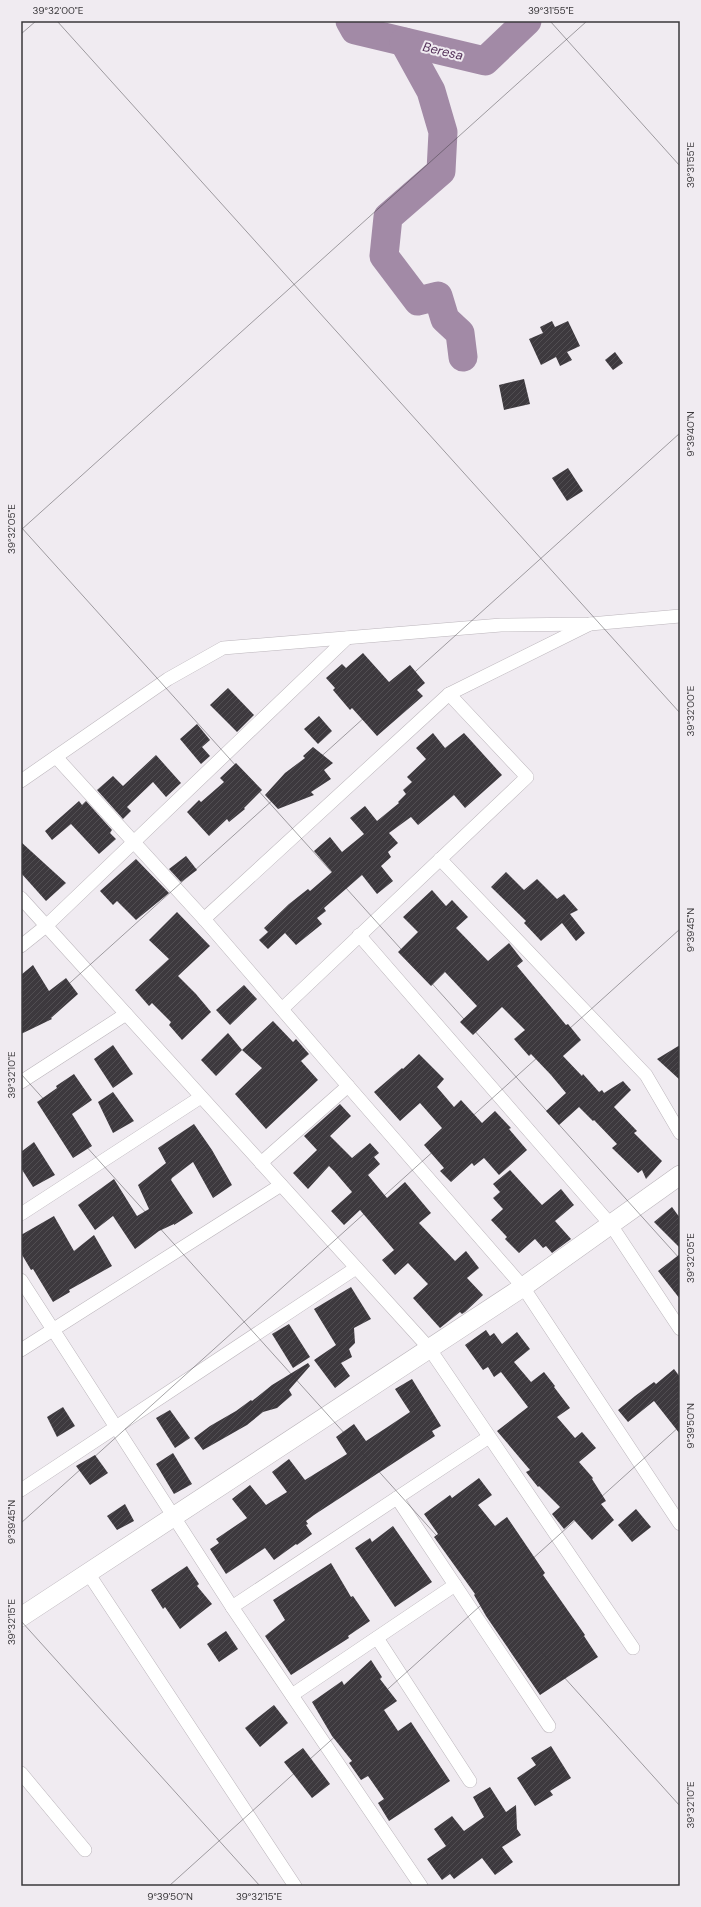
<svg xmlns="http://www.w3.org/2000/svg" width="701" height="1907" viewBox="0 0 701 1907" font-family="'DM Sans',sans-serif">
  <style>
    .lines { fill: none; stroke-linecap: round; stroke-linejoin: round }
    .river { stroke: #a28aa6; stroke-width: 29 }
    .building { fill: url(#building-hatch) }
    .street-casing { stroke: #bbb5bb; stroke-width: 14 }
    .secondary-casing { stroke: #bbb5bb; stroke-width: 20 }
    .street { stroke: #fff; stroke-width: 13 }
    .secondary { stroke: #fff; stroke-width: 19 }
    .ticks { fill: none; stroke: #3a383b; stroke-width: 1; stroke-opacity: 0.45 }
    .labels { text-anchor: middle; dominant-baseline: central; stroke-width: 4; stroke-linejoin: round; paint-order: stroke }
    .water-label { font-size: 13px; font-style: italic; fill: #533059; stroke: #f0ebf1 }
    .neatline { fill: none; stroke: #3a383b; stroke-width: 1.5 }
    .ticks-label { font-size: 10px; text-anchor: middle; fill: #3a383b }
  </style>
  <defs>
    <pattern id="building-hatch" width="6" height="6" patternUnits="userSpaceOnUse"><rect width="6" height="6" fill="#3d393e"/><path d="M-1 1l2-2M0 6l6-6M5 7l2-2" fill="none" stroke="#514e52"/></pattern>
  </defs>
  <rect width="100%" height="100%" fill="#f0ebf1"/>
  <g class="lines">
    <!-- river -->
    <g class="river">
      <polyline points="350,21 355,30 485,61 527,21"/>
      <polyline points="404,42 431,91 443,132 441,171 388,217 384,256 418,301 438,296 445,319 460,333 463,357"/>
    </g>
  </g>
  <!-- building -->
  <g class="building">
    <polygon points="552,321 555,327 568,321 580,346 567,352 572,360 560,366 556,357 541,365 529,339 543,333 540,327"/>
    <polygon points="615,352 623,363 613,370 605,360"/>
    <polygon points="524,379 530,404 504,410 499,385"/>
    <polygon points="568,468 583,491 567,501 552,478"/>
    <polygon points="363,653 389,682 410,665 425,683 417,690 423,696 377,736 352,708 350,710 333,690 335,688 326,678 342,664 346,668"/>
    <polygon points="228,688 254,715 237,732 210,705"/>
    <polygon points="319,716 332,731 318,744 304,729"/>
    <polygon points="197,724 210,740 202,747 210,756 201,764 180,739"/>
    <polygon points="433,733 445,748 464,733 502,775 465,808 454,795 418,825 411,817 389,833 398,843 388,852 391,857 381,866 393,881 377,894 362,875 324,908 326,911 317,918 322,924 296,945 285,933 268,949 259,940 268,932 264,928 289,904 308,889 310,891 332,872 314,851 330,837 342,852 364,834 350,818 365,806 377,821 399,803 398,802 406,794 403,790 412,782 407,777 426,759 416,748"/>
    <polygon points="313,747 333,763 324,770 331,779 311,792 314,795 278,809 265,795 285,773 305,758 303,756"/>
    <polygon points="156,755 181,783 166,797 153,782 127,807 131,811 123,819 97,790 113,776 123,786"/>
    <polygon points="236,763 262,790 244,808 245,809 229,822 227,819 209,836 187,812 199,800 201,802 224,782 220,778"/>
    <polygon points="79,801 82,805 86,801 112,830 110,833 116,839 99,854 71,824 52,840 45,831"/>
    <polygon points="21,842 66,883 46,901 21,873"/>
    <polygon points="186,856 197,870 181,882 169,869"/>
    <polygon points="136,859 169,893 136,920 117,901 113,905 100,891"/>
    <polygon points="506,872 524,890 537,879 557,899 564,894 578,910 570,914 585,933 576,941 562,923 541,941 524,923 526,921 491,887"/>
    <polygon points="432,890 446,906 452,900 468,917 456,928 488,961 509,943 523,961 517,966 566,1025 568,1024 581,1040 563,1056 582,1076 583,1074 599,1092 602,1090 604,1093 623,1081 631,1090 614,1107 637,1131 634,1133 662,1161 646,1179 642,1170 638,1173 612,1148 617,1144 594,1120 593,1121 579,1107 559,1125 546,1111 566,1093 551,1075 531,1054 529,1056 514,1039 525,1030 502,1007 473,1035 460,1022 477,1006 445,972 431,986 398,952 418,932 403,917"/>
    <polygon points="177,912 210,946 178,976 196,994 211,1012 182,1040 169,1025 171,1022 152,1003 149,1006 135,990 169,959 149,940"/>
    <polygon points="33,965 49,991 66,978 78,994 51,1018 52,1019 21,1034 21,975"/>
    <polygon points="244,985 257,999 230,1025 216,1010"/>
    <polygon points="273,1021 293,1042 296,1039 309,1054 301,1061 318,1080 266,1129 235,1094 262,1068 242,1050"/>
    <polygon points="228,1033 242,1050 216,1076 201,1060"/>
    <polygon points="113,1045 133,1074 113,1088 94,1059"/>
    <polygon points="680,1045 680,1080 657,1059"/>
    <polygon points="419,1054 444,1079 437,1087 454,1107 461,1100 482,1123 495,1111 511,1128 509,1129 527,1150 499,1175 484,1158 474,1166 472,1163 451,1182 440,1171 444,1168 424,1145 442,1128 420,1103 400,1121 374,1092 402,1068 403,1069"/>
    <polygon points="74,1074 92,1100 72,1114 92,1146 73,1158 37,1102 57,1088 56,1086"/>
    <polygon points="113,1092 134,1121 113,1133 98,1102"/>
    <polygon points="340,1104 351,1116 330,1136 352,1158 370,1143 379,1153 374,1157 380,1164 368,1175 387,1198 405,1182 431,1213 419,1223 455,1261 466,1251 479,1268 467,1278 483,1295 465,1312 462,1314 460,1312 440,1328 413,1298 428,1284 408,1263 395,1275 382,1260 394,1250 360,1210 344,1225 331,1211 352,1192 334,1171 329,1166 308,1189 293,1173 317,1150 304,1136"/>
    <polygon points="194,1124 212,1150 232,1185 213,1198 193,1162 172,1178 171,1180 193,1213 174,1225 174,1224 159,1231 135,1249 113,1216 95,1230 78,1205 114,1179 137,1216 149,1209 138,1185 166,1163 158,1148"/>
    <polygon points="34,1142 55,1175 33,1187 21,1168 21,1152"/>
    <polygon points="510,1170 542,1205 561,1189 574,1205 555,1221 571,1239 552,1253 546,1246 543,1248 535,1239 519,1253 505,1239 507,1237 491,1220 503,1209 493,1198 500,1192 493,1184"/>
    <polygon points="672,1207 680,1218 680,1248 654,1222"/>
    <polygon points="54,1216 74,1251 94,1235 112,1266 69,1290 70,1292 53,1302 33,1269 31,1270 21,1253 21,1235"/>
    <polygon points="680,1254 680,1299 658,1271"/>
    <polygon points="351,1287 371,1319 354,1328 355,1343 349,1349 352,1357 341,1363 350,1376 335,1388 314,1360 336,1345 314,1309"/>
    <polygon points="289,1324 310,1357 293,1368 272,1334"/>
    <polygon points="486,1330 490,1336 494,1333 502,1344 517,1332 530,1349 514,1362 531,1382 544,1372 555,1386 554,1387 570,1408 557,1417 575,1438 582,1432 596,1448 579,1462 593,1478 592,1479 606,1501 601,1504 614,1520 592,1540 574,1520 564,1529 552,1514 560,1507 539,1486 538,1487 526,1472 530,1470 497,1431 528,1407 501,1372 494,1377 488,1367 483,1370 465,1345"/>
    <polygon points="308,1363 310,1366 289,1390 292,1395 277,1408 263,1412 247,1425 203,1450 194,1438 210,1426 236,1411 251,1400 252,1401 272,1385"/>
    <polygon points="674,1369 680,1377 680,1434 654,1401 628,1422 618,1410 635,1396 654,1382 656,1384"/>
    <polygon points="412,1379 441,1426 432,1431 435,1436 314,1515 306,1521 308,1524 306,1525 312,1534 297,1545 296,1544 274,1560 265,1548 226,1574 210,1549 219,1543 216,1539 247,1518 232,1499 250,1485 266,1505 287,1492 272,1472 289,1459 305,1480 347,1454 336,1437 354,1424 366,1441 386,1428 410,1412 395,1389"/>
    <polygon points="63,1407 75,1426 57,1437 47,1417"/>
    <polygon points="170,1410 190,1438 175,1448 156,1418"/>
    <polygon points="173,1453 192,1484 174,1494 156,1464"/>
    <polygon points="95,1455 108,1473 90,1485 76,1466"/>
    <polygon points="479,1478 492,1495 478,1505 495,1526 507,1517 545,1573 543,1575 585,1635 584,1636 598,1657 540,1695 486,1616 474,1595 475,1594 434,1537 438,1534 424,1514 450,1495 452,1498"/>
    <polygon points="125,1504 134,1521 117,1530 107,1516"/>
    <polygon points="636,1509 651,1527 632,1542 618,1525"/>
    <polygon points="393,1526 432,1582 395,1607 355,1548 370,1538 372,1542"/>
    <polygon points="331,1563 351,1597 353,1596 370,1621 348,1636 349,1638 291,1675 265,1636 285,1620 273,1600"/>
    <polygon points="187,1566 199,1584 197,1586 212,1604 180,1629 165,1607 163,1609 151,1590"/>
    <polygon points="226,1631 238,1649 219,1662 207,1644"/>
    <polygon points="371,1660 382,1677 380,1679 397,1701 384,1710 398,1731 411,1722 450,1781 389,1821 378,1803 384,1799 368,1776 361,1780 349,1763 352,1761 332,1736 312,1702 342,1681 344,1685"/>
    <polygon points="274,1705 288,1723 260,1747 245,1728"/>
    <polygon points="551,1746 571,1778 550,1791 553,1795 535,1806 517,1778 536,1765 531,1758"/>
    <polygon points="303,1748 330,1784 312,1798 284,1762"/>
    <polygon points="490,1787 506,1812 516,1805 517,1829 521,1835 502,1847 513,1862 495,1875 482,1858 454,1879 450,1874 442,1880 427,1859 446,1846 434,1829 452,1816 464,1831 484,1817 473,1797"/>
  </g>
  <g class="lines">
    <defs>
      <g id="street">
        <polyline points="590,624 449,694 204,919 348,1086 523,1287 680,1524"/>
        <polyline points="56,757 204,919"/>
        <polyline points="21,781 168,679 223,648 501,625 590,624 680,616"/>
        <polyline points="440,859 646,1075 680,1133"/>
        <polyline points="21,898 429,1348 633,1648"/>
        <polyline points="359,935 611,1225 680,1329"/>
        <polyline points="21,946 46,926 347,638"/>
        <polyline points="282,1009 527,777 449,694"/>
        <polyline points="21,1082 126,1014"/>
        <polyline points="261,1163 348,1086"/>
        <polyline points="21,1214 201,1097"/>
        <polyline points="21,1280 232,1607 489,1437"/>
        <polyline points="21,1350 281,1185"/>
        <polyline points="21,1490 356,1268"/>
        <polyline points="397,1498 549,1726"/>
        <polyline points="88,1573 295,1886"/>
        <polyline points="232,1607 421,1886"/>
        <polyline points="377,1638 470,1781"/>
        <polyline points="292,1695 455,1585"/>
        <polyline points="21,1773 85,1850"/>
      </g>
      <polyline id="secondary" points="21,1617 523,1287 680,1175"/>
    </defs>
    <!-- street casing -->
    <use href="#street" class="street-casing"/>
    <!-- secondary casing -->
    <use href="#secondary" class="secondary-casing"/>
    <!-- street -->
    <use href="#street" class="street"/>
    <!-- secondary -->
    <use href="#secondary" class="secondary"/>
  </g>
  <!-- ticks -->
  <path class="ticks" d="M57,21L680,713M550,21L680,166M21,34L36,21M21,527L680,1259M21,530L587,21M21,1027L680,433M21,1074L680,1806M21,1523L680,929M21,1621L260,1886M169,1886L680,1426"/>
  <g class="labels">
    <!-- water labels -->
    <g class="water-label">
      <text transform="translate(443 51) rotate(13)">Beresa</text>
    </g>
  </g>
  <!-- border -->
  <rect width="701" height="1907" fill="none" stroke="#f0ebf1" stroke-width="44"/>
  <rect x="22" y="22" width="657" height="1863" class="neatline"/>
  <g class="ticks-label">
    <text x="58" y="14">39°32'00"E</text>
    <text x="551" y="14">39°31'55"E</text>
    <text transform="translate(690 165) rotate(-90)" y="4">39°31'55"E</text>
    <text transform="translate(690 434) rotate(-90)" y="4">9°39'40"N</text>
    <text transform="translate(11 529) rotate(-90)" y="4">39°32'05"E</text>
    <text transform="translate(690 711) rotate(-90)" y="4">39°32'00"E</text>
    <text transform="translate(690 930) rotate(-90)" y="4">9°39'45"N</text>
    <text transform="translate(11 1075) rotate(-90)" y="4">39°32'10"E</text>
    <text transform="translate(690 1258) rotate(-90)" y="4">39°32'05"E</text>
    <text transform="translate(690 1426) rotate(-90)" y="4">9°39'50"N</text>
    <text transform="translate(11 1522) rotate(-90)" y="4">9°39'45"N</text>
    <text transform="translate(11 1622) rotate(-90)" y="4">39°32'15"E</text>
    <text transform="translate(690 1805) rotate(-90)" y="4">39°32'10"E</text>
    <text x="170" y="1900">9°39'50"N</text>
    <text x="259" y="1900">39°32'15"E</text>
  </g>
</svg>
